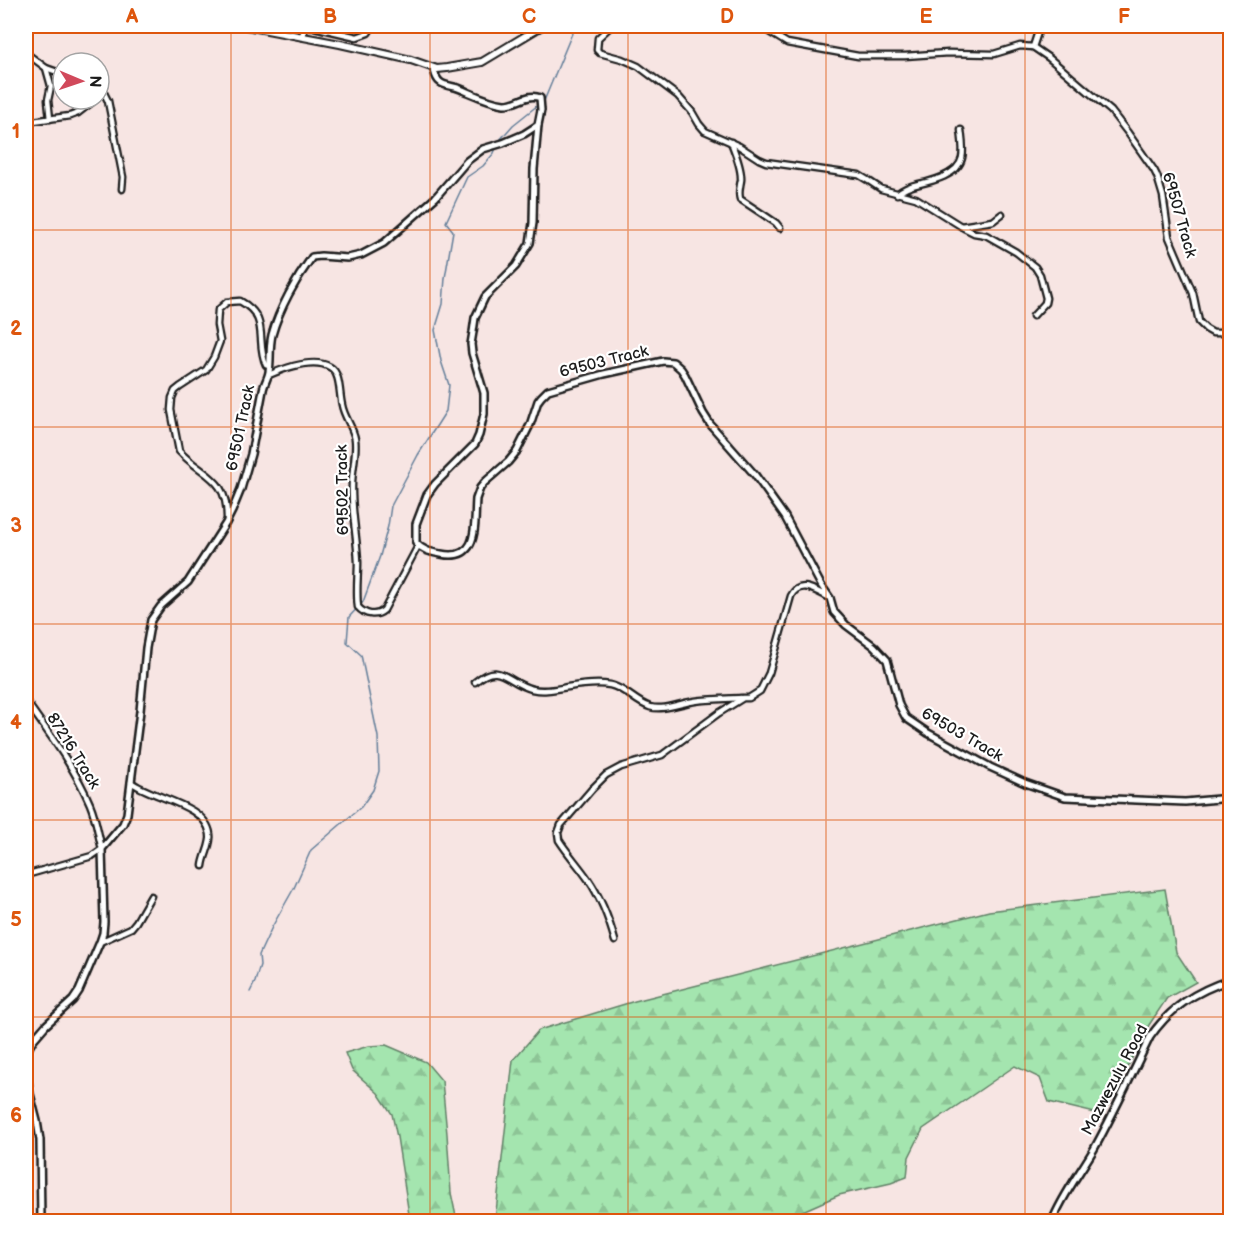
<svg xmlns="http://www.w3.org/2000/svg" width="1256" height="1247" viewBox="0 0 1256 1247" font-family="'Balsamiq Sans',sans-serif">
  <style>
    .forest { fill: url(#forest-firs); stroke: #608066; stroke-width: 1.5 }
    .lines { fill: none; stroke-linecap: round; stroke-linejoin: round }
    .stream { stroke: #637e99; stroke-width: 1.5 }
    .minor-casing { stroke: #1c1c1c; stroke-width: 9 }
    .tertiary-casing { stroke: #1c1c1c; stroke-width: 10 }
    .secondary-casing { stroke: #1c1c1c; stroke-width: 10 }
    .minor { stroke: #fff; stroke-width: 4.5 }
    .tertiary { stroke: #fff; stroke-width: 5 }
    .secondary { stroke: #fff; stroke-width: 6 }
    .grid { fill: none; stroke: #de560d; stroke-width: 1.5; stroke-opacity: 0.55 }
    .labels { text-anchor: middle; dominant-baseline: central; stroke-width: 4.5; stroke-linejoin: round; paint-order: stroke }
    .street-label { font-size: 16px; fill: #1c1c1c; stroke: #fff }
    .neatline { fill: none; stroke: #de560d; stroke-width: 2 }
    .grid-label { font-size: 20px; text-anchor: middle; font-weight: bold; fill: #de560d }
  </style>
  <defs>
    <pattern id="forest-firs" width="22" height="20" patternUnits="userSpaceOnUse" patternTransform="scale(1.5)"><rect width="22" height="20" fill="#a4e5af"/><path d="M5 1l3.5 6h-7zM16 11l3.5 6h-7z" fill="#8dc496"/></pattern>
  </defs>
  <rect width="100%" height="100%" fill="#f7e5e3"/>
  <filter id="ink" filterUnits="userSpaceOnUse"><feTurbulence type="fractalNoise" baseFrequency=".0167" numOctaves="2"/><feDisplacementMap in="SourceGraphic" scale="12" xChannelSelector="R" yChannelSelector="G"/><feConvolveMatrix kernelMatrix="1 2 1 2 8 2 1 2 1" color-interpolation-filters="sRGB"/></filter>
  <g filter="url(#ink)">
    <!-- forest -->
    <g class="forest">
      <polygon points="1165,889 1176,952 1196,982 1167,998 1149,1025 1103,1115 1049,1102 1040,1078 1015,1066 923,1129 909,1157 907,1177 891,1183 839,1195 798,1213 749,1221 495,1221 513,1060 539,1030 635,1001 989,911"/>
      <polygon points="386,1045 426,1062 442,1081 447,1134 451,1193 457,1221 410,1221 397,1137 392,1114 378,1093 352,1070 345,1053 369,1046"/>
    </g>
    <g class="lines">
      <!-- stream -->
      <g class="stream">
        <polyline points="544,101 575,26"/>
        <polyline points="499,141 513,125 538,105"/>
        <polyline points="250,992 255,982 260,965 259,955 272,927 294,888 311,850 361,807 373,790 379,771 378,737 361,655 347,642 349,617 363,602 380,556 388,526 391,506 418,455 446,411 449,385 441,361 435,330 443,304 445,278 453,231 446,222 467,177 483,166 494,153 496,148"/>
      </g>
      <defs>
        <g id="minor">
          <polyline points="611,26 598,38 597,50 600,53 622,59 638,66 678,96 692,112 699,124 705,131 739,146 759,159 766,162 859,175 869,181 881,189 916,198 964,228 974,233 986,235 1016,252 1035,267 1040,275 1046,298 1045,303 1033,316"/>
          <polyline points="769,32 787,43 858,56 905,56 948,53 994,54 1020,46 1033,47 1049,58 1111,111 1128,133 1154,170 1157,176 1163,196 1169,237 1193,293 1199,322 1206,329 1213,333 1230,333"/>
          <polyline points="301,37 305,29 310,26 357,37 368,33 373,26"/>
          <polyline points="1033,47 1038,32 1037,26"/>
          <polyline points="26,53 46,68 63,74"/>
          <polyline points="46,68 51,86 48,100 50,119"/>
          <polyline points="99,88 104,93 108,101 123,177 122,189"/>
          <polyline points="33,121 70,116 78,113 96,99"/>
          <path d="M731,142C735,152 742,169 741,180C740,187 738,192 740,199L776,223L780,228"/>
          <path d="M897,194C904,188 910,186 919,184C933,181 958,175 962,158C964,150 962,139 961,130"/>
          <polyline points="961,226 993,221 1002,214"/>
          <path d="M269,375C285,368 313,357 330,367C341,373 339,394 342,405C344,417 353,427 355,439C357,454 352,469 352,484C351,510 357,536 358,562C358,577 356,592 358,607C365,615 376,617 384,610L418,546"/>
          <path d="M227,520C228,476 203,477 179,451L171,410L172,398L175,391L180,387L206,370L214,357L220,341L217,325L218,310L227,302L240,301C271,318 255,341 266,365L269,366"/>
          <path d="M475,682C500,660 507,683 532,689C544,692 556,689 568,687C580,685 598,683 610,685C625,688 635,702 650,707C663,711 681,703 695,701C710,699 725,699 741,698"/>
          <path d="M26,701C49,734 74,766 90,804C96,818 98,834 102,849L92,856L26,875"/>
          <path d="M131,782C151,798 206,804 210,834C212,844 204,855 203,866"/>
          <path d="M615,941C609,919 601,898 588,879C579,866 568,854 559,840L558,833L561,825L592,789L606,775L621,767L662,755L719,713L743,698H749L760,691L769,673L774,656L791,596C800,578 817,592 830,598"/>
          <polyline points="100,942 131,928 136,922 151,896"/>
        </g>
        <g id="tertiary">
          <path d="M437,69L434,70C435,74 436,79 440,82C444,86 453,86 458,88C473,94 488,102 504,104C517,105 528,92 540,98L541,110L538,125L534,169L533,223L530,243L516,266L485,297L475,318L473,332L471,344L472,353L484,393V414L479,435L475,444L435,484L427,495L416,524V543C423,551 431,552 441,554C480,562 474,524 476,499L480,488L485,482L508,462L517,451L530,425L538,401L541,397L548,390L604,374L663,361L673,362L681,369L685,375L703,413L710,424L755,475L785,517L821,585L830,598L834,612L846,625L874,646L887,660L899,705L906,718L928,733L990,767L1025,783L1065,797L1185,802L1230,798"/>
          <path d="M41,1222L40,1140L37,1121L29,1090L26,1065L28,1049L33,1040L46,1025L73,1000L79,991L100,942L103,933L104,922L102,849L123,824L127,814L140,711L146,648L151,620L161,606L188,582L226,523L232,511L241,489L251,454L263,390C264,384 268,378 269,372C271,360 269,348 272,335C279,309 296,279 312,257L321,256L348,258L361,255L384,243L435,198L467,161L483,149L503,143L524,134L538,125"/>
          <path d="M1052,1222C1062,1196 1080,1173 1094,1149C1114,1113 1132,1074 1150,1037C1171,1007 1196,991 1230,980"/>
        </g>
        <polyline id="secondary" points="246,26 340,44 411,60 437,69 447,68 482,62 542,26"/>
      </defs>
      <!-- minor casing -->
      <use href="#minor" class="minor-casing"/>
      <!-- tertiary casing -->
      <use href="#tertiary" class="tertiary-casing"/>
      <!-- secondary casing -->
      <use href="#secondary" class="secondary-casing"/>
      <!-- minor -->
      <use href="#minor" class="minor"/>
      <!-- tertiary -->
      <use href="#tertiary" class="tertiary"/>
      <!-- secondary -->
      <use href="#secondary" class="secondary"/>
    </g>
  </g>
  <!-- grid -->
  <path class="grid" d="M231,26V1222M430,26V1222M628,26V1222M826,26V1222M1025,26V1222M26,230H1230M26,427H1230M26,624H1230M26,820H1230M26,1017H1230"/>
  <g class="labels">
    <!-- street labels -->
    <g class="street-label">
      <text transform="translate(1179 215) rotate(74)">69507 Track</text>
      <text transform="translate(604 362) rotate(-14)">69503 Track</text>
      <text transform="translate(241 428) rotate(-78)">69501 Track</text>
      <text transform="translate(343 490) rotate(-91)">69502 Track</text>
      <text transform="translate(962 735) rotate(30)">69503 Track</text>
      <text transform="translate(73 751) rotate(58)">87216 Track</text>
      <text transform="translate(1115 1080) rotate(-62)">Mazwezulu Road</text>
    </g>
  </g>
  <!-- margin -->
  <rect width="1256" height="1247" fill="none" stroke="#fff" stroke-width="66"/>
  <!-- north arrow -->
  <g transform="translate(81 81) rotate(92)"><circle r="28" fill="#ffffff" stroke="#a4a4a4" stroke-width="1.5"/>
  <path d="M0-4.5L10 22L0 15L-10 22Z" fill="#d1495b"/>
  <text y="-9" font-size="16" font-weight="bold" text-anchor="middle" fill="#1c1c1c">N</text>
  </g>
  <rect x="33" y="33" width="1190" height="1181" class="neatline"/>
  <g class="grid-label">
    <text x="132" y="23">A</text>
    <text x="330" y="23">B</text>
    <text x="529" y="23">C</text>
    <text x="727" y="23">D</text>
    <text x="926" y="23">E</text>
    <text x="1124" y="23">F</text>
    <text x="16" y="138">1</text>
    <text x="16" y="335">2</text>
    <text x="16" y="532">3</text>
    <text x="16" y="729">4</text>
    <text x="16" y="926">5</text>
    <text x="16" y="1122">6</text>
  </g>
</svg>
